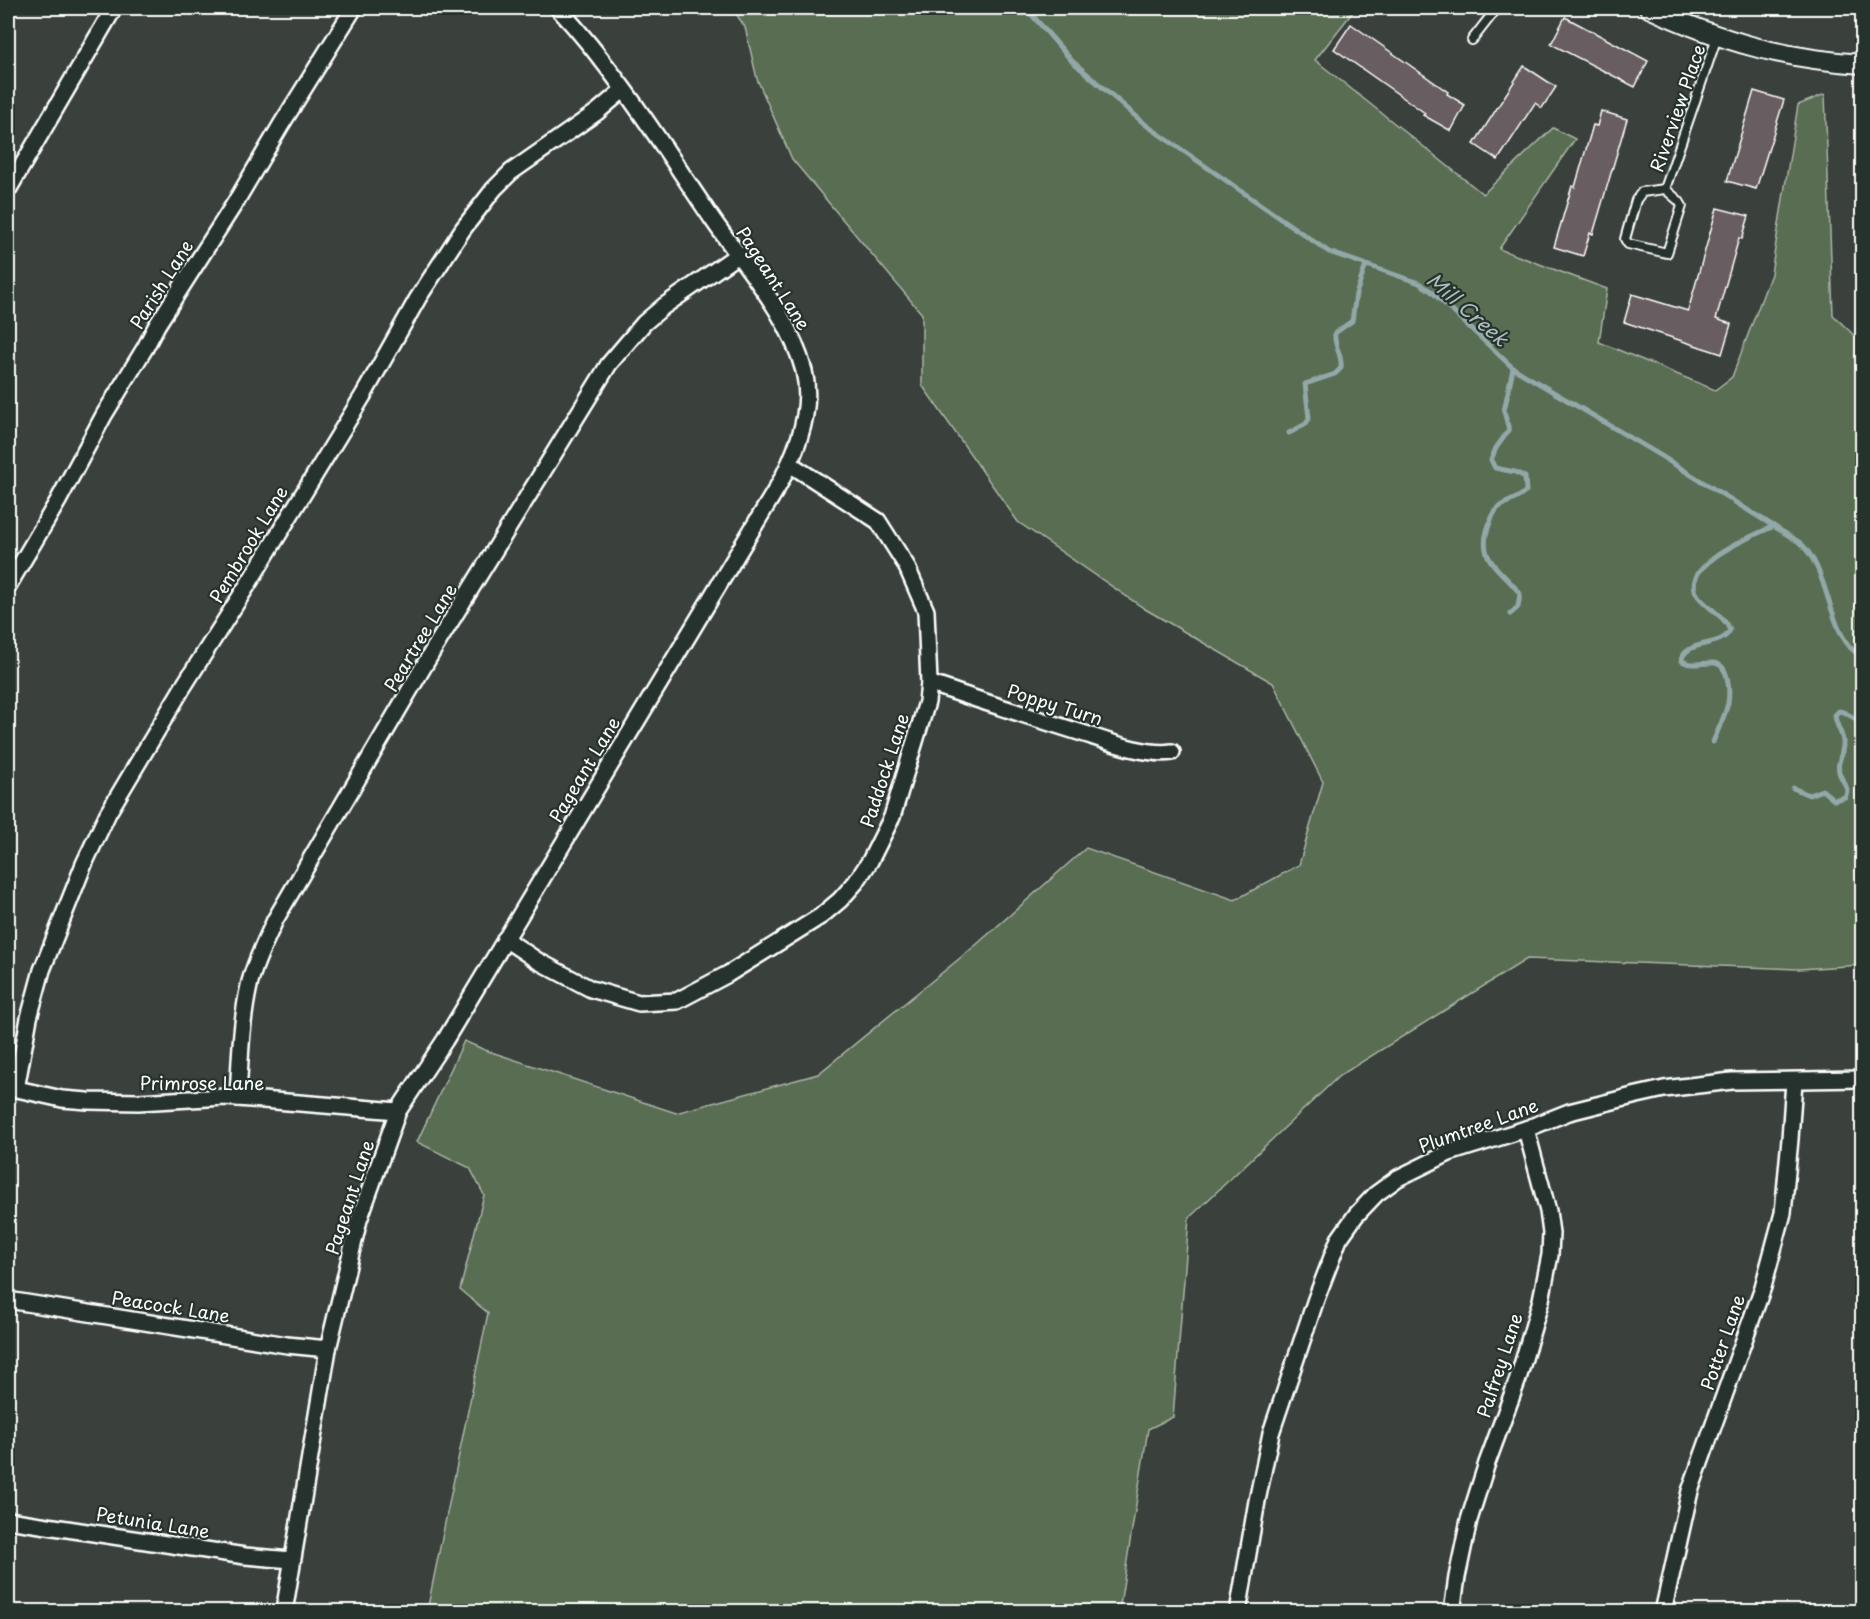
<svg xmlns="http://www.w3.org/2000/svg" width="1870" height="1619" viewBox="0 0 1870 1619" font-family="'Playpen Sans',sans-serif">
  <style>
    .green { fill: #596d51; stroke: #acb6a8; stroke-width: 1.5 }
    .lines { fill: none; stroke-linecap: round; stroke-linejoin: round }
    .stream { stroke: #92a8a9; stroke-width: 5 }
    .building { fill: #685d60; stroke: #fff; stroke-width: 1.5 }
    .service-casing { stroke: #fff; stroke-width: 12 }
    .minor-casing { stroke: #fff; stroke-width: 20 }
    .tertiary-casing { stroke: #fff; stroke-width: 22 }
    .service { stroke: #26332d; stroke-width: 8 }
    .minor { stroke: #26332d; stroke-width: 15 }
    .tertiary { stroke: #26332d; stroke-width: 18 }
    .labels { text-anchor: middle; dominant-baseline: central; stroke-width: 4.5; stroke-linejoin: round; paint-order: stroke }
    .street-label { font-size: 18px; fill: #fff; stroke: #26332d }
    .water-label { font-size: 20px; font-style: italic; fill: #aebebe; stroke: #26332d }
  </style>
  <rect width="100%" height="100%" fill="#3a403c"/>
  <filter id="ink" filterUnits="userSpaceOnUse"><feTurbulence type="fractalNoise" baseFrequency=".0167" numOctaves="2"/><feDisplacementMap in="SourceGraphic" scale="12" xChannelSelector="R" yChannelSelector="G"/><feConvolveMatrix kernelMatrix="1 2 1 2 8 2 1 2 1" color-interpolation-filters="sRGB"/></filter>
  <g filter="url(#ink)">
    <!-- green -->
    <polygon class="green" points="732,8 1356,8 1315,60 1483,194 1553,128 1575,139 1499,249 1607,289 1599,342 1715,390 1732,377 1771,274 1798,105 1825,94 1833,315 1862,343 1862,965 1799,969 1527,959 1339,1076 1189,1218 1173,1417 1148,1429 1119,1611 427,1611 488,1313 460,1290 484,1195 470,1168 417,1142 464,1041 485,1050 676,1113 818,1074 976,945 1086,848 1235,900 1299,865 1323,782 1273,683 1145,609 1018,522 922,385 922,314 792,159 757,79 745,27"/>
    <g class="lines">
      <!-- stream -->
      <g class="stream">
        <path d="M1026,8L1072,61L1146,125L1329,252L1419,283L1431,291L1513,368L1661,456L1799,542C1831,568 1828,642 1862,656"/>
        <path d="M1289,433L1306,424L1309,418L1305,384L1335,374L1341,368C1343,355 1333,346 1335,333L1352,321L1356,294L1366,265"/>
        <path d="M1510,614L1518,607L1520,594C1503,569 1475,562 1489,525C1491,519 1493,513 1498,508C1507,500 1517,501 1526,491L1525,477L1515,472L1495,468L1491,460L1496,448L1509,430L1504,411L1513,368"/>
        <path d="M1713,742C1718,730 1725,716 1728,703C1730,691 1729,664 1714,663C1703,662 1692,667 1682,661V658C1690,639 1722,648 1730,630C1724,615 1707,608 1698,596C1676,566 1755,535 1774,526"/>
        <path d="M1793,788L1809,795L1822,790L1834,800L1845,797C1850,788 1844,784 1840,775C1835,763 1844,754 1843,742C1843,733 1836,727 1835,715L1839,711C1848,712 1853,720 1862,720"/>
      </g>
    </g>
    <!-- building -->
    <g class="building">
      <polygon points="1565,17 1648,61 1635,87 1551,44"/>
      <polygon points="1351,24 1448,92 1447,94 1465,105 1451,131 1423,115 1425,113 1334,49"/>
      <polygon points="1524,66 1556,87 1542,108 1535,103 1498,160 1474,144"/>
      <polygon points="1754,91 1784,100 1756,189 1727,181"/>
      <polygon points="1601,111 1627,119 1593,234 1590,233 1583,256 1554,247 1572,186 1575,187 1593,125 1597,126"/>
      <polygon points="1717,208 1749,216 1742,239 1739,238 1716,319 1731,324 1722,354 1624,322 1632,294 1688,311"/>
    </g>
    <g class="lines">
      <defs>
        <g id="service">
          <polyline points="1472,40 1497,8"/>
          <polyline points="1665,189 1679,201 1682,206 1667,253 1628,244 1625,239 1636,200 1642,192 1665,189 1717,37"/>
        </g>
        <g id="minor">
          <polyline points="8,190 114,8"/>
          <polyline points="8,586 58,501 104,415 145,348 157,325 235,203 281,125 354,8"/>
          <path d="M929,683C980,701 1031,717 1082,733C1107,741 1145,756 1172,752"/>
          <polyline points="505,939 538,961 591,989 639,1003 677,1001 728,974 821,916 840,900 856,882 870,861 892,817 927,702 929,683 926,611 906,565 878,521 790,464"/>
          <polyline points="8,1087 62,1099 88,1101 138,1102 225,1097 398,1111"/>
          <polyline points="16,1089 29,1018 42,970 84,864 108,813 183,687 247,586 364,394 418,298 463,229 494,189 511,172 597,112 623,90"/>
          <path d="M238,1098C240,1061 241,1022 249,986C254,963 266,941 275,920L435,647L609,364L644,323L664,306L739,254"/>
          <polyline points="8,1300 287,1345 328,1349"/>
          <polyline points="8,1520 245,1556 292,1560"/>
          <path d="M284,1612L328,1349L359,1220L398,1111L445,1040L777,488C796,454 814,411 804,371C789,314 746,268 713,220C664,148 617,72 558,8"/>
          <polyline points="1238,1612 1257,1501 1271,1433 1316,1299 1339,1239 1356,1215 1376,1194 1398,1178 1449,1153 1526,1129 1569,1112 1633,1096 1664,1089 1732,1081 1862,1079"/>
          <polyline points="1452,1612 1457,1577 1469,1520 1487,1463 1518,1379 1541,1300 1550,1255 1551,1233 1548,1211 1526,1129"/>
          <polyline points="1663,1612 1690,1491 1763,1287 1783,1213 1790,1139 1794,1081"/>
        </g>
        <path id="tertiary" d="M1649,8C1721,41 1783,59 1862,64"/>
      </defs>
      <!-- service casing -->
      <use href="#service" class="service-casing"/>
      <!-- minor casing -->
      <use href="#minor" class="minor-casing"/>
      <!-- tertiary casing -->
      <use href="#tertiary" class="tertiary-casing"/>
      <!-- service -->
      <use href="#service" class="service"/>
      <!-- minor -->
      <use href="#minor" class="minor"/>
      <!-- tertiary -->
      <use href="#tertiary" class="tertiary"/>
    </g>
  </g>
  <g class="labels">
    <!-- street labels -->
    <g class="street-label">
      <text transform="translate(1677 108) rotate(-71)">Riverview Place</text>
      <text transform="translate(774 278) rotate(57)">Pageant Lane</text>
      <text transform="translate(161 284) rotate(-58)">Parish Lane</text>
      <text transform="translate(248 544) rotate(-59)">Pembrook Lane</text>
      <text transform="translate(420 637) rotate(-59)">Peartree Lane</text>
      <text transform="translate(1055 704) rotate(17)">Poppy Turn</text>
      <text transform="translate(584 769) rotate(-59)">Pageant Lane</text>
      <text transform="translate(884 770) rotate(-72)">Paddock Lane</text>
      <text x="202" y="1082">Primrose Lane</text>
      <text transform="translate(1478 1125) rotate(-20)">Plumtree Lane</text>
      <text transform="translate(349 1197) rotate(-72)">Pageant Lane</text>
      <text transform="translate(171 1306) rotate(9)">Peacock Lane</text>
      <text transform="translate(1722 1342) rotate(-71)">Potter Lane</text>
      <text transform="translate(1499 1365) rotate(-72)">Palfrey Lane</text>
      <text transform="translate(153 1522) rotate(9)">Petunia Lane</text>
    </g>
    <!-- water labels -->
    <g class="water-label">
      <text transform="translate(1468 309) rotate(41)">Mill Creek</text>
    </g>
  </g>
  <!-- margin -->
  <rect width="1870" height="1619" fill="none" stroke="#26332d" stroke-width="30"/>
  <rect x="15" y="15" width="1840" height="1589" fill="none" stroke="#fff" stroke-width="2" filter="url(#ink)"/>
</svg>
